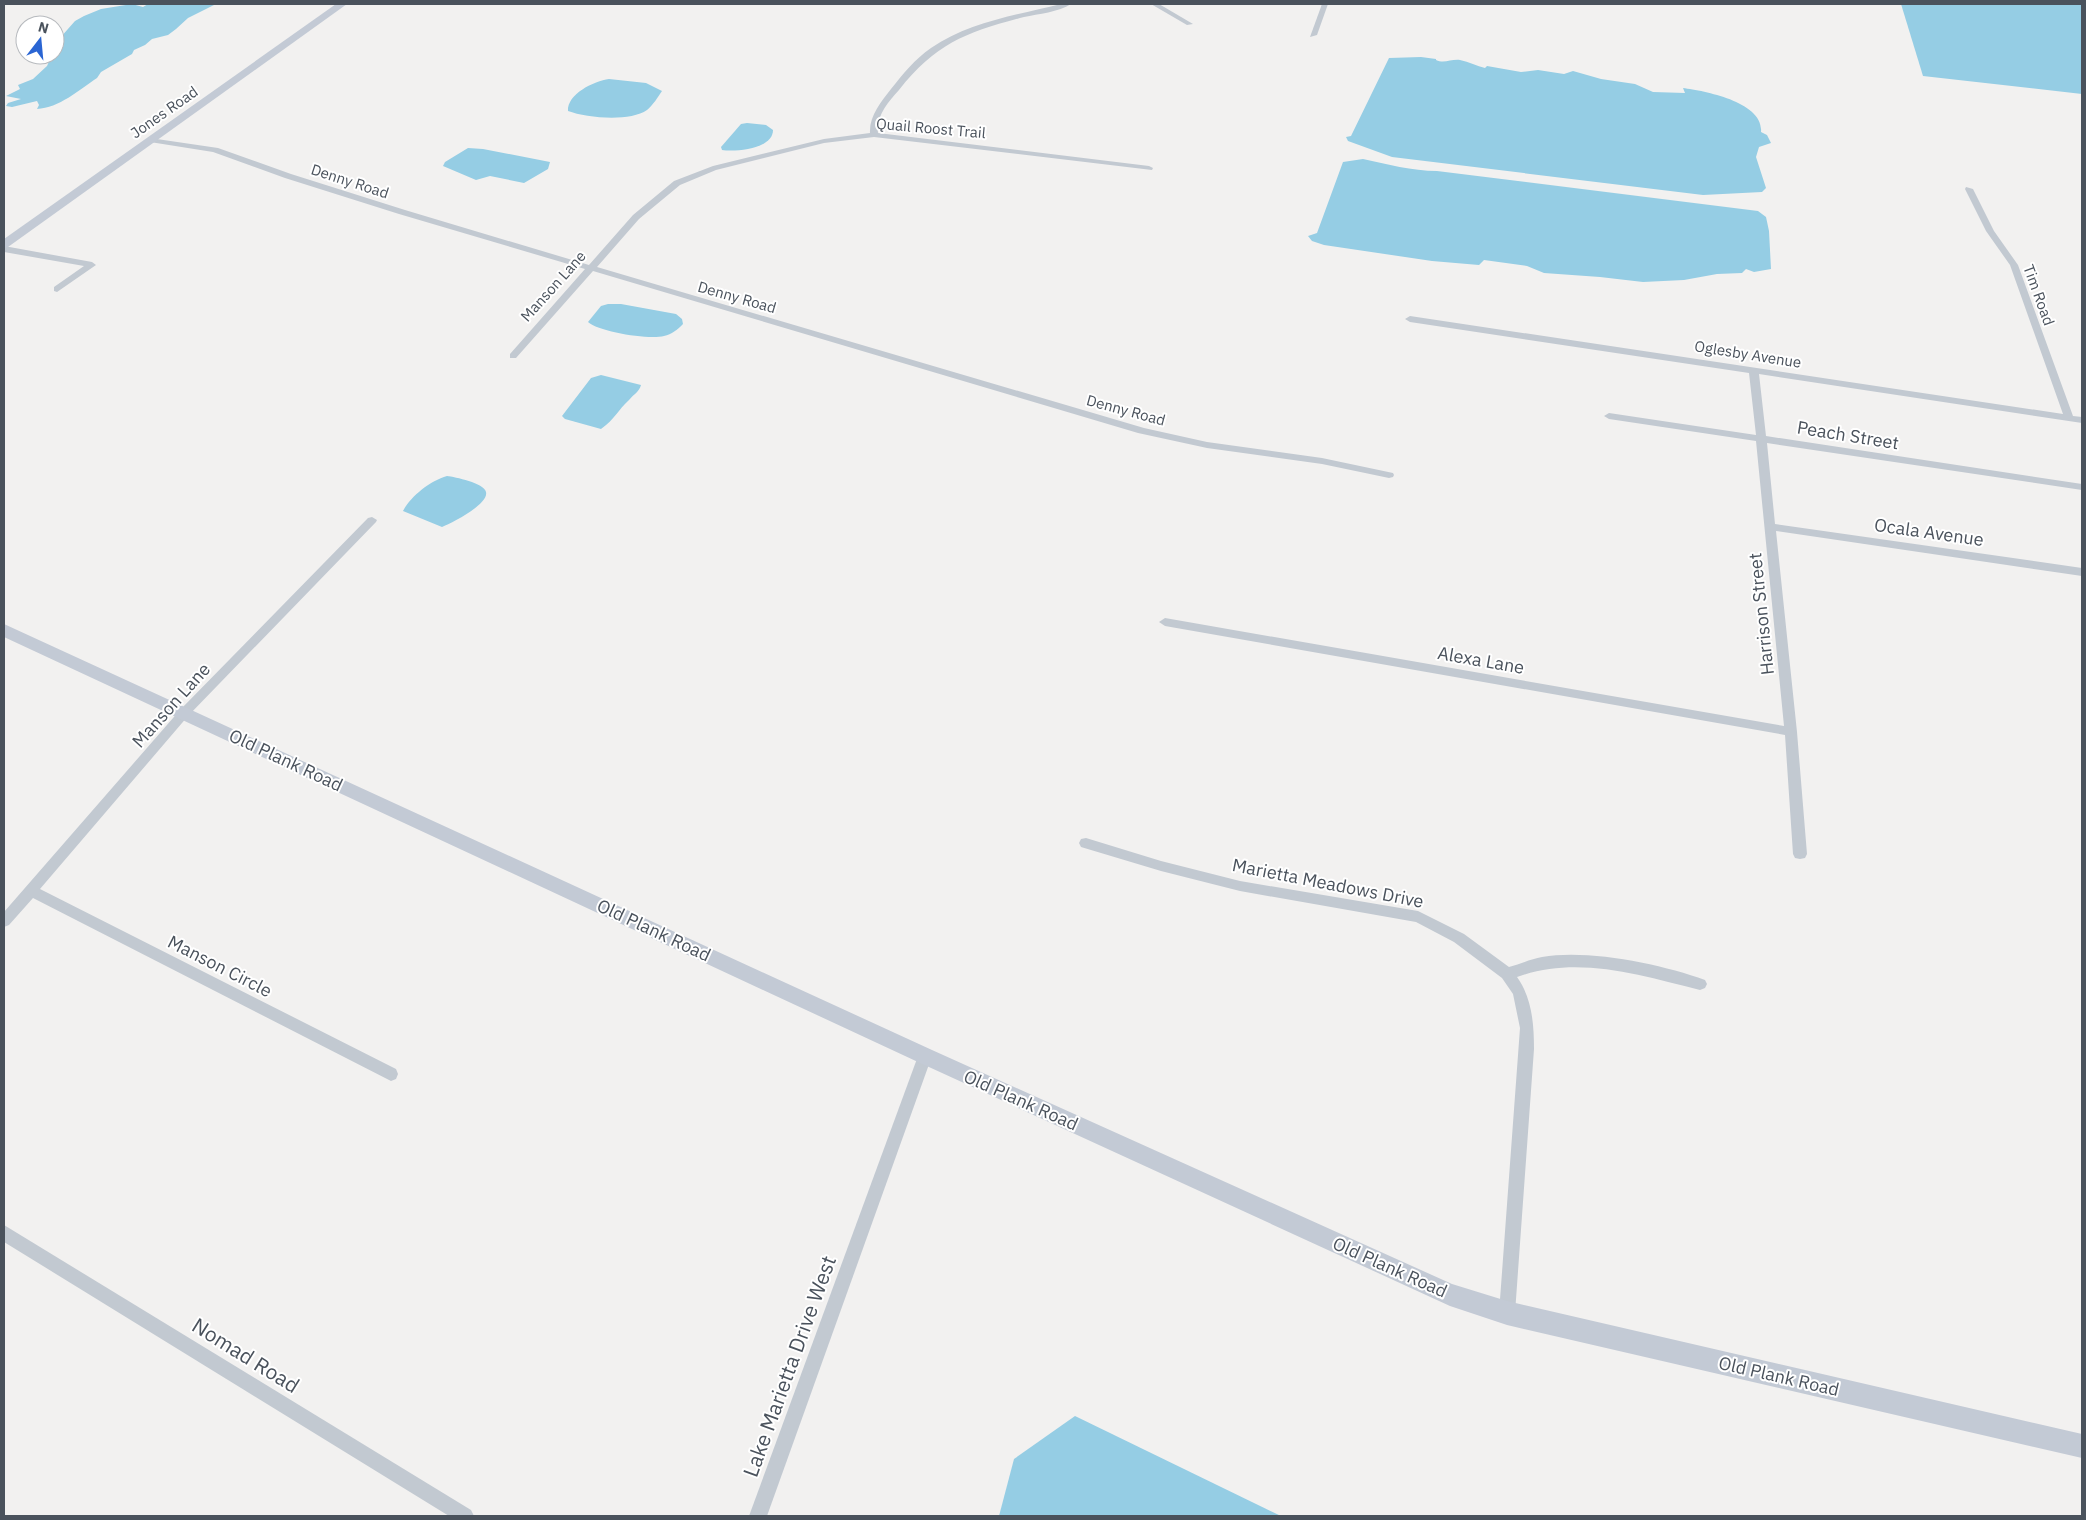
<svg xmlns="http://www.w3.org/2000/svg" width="2086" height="1520" viewBox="0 0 2086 1520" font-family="'IBM Plex Sans',sans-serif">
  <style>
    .water { fill: #95cde4 }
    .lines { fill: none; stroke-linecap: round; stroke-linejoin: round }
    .street { fill: #c2c9d1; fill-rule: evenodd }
    .secondary { fill: #c3cad5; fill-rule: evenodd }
    .labels { text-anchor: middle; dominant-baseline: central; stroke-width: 4; stroke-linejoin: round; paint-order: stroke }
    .far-street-label { font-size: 15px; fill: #4a525c; stroke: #fff }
    .street-label { font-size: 18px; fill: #4a525c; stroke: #fff }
    .near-street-label { font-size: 21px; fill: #4a525c; stroke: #fff }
  </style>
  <rect width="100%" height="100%" fill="#f2f1f0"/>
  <!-- water -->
  <g class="water">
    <path d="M132,4L143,7L148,4H216L188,18L176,29L168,35L152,39L145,45L134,50L132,54L101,72L97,78C79,90 59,108 37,109L39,105L37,101L12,107L6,106L8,103L21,99L6,96L20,89L18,85L33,79L47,66L52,55H55L56,48L63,41L60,38L75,21L84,16L101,9Z"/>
    <polygon points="1901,4 2082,4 2082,94 1923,76"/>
    <path d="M1421,57L1436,59V60C1444,64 1451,59 1460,60C1469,62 1477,66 1485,68L1487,66L1521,72L1538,70L1564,74L1573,71L1601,79L1635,84L1653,92L1685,93L1683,88C1705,91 1764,102 1761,132L1767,135L1771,143L1759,147L1756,157L1766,188L1762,192L1703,195L1392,157L1348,141L1346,137L1351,136L1389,58Z"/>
    <path d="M609,79L646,83L662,91C658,97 653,105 647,110C630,122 587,118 568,111C567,94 594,81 609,79Z"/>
    <path d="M747,123L766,125L773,130C773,149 736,152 722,150L721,147L741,124Z"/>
    <polygon points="468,148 483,149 550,162 548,169 524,183 490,176 476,180 443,166 445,162"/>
    <path d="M1363,159C1387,164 1412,171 1437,171L1758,211L1766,217L1769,231L1771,269L1754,272L1746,269L1742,273L1717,274L1684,280L1643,282L1600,277L1544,273L1527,266L1484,260L1479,265L1432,261L1324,245L1312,241L1308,236L1317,233L1343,162Z"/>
    <path d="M608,304H621L676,314L682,319L683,324C677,330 672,334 664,336C649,340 599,332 588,322L601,306Z"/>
    <path d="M601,375L641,385C639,392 634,394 629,400C618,410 615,419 601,429L565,419L562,416L591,378Z"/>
    <path d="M447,476C455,477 484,483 486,492C489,504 452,523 442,527L403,511C411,496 430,481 447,476Z"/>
    <polygon points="1075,1416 1281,1516 999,1516 1014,1459"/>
  </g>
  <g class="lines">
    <!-- street -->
    <g class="street">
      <path d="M1061,4H1071C1059,12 1038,14 1024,17C967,32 936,43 899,90C888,102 876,116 878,133L1149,166L1153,168L1152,170L874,137L824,143L716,170L680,185L639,219L597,267L1144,428L1207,442L1322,458L1393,473L1394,475L1393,477L1389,478L1322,464L1207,448L1138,433L593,271L516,358H510V354L585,269L399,214L285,178L213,152L150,142L146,140L150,138L218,148L291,174L405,210L589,265L633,215L674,181L713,166L824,139L870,133C869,116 881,102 891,89C903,74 915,59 931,48C969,22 1017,15 1061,4Z"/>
      <polygon points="1151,4 1159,4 1193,24 1187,25"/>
      <polygon points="1322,4 1328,4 1317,35 1310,37"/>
      <polygon points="1966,187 1973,189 1994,231 2018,265 2073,416 2082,417 2082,423 1759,374 1766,436 2082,484 2082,490 1767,443 1775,524 2082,568 2082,576 1776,531 1797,732 1807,854 1805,858 1800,859 1795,858 1793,854 1785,735 1165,626 1159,622 1165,618 1784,726 1756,441 1609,419 1604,416 1609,413 1756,435 1749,373 1410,322 1405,319 1410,316 2063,414 2010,265 1986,231 1965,189"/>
      <polygon points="4,246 92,262 96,265 57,292 54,291 54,287 84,266 4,252"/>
      <polygon points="372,517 377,520 376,522 188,716 40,889 396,1069 398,1074 396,1079 391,1081 33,898 9,925 4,927 4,912 180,710 368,518"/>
      <path d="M1086,838L1161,861L1240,881L1418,911L1464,934L1509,967C1520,964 1531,959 1542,957C1588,949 1661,964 1705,980L1707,984L1705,988L1700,990C1640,975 1577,955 1517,977C1532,998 1534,1024 1534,1049L1515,1313L1513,1319L1507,1321L1501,1319L1499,1313L1520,1028L1513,994L1502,978L1454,942L1416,922L1240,891L1161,871L1081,847L1079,843L1081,839Z"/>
      <polygon points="925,1049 930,1051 932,1056 767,1516 749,1516 918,1056 920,1051"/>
      <polygon points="4,1225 471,1510 474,1516 449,1516 4,1242"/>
    </g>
    <!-- secondary -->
    <g class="secondary">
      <polygon points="336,4 347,4 8,247 4,248 4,239"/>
      <polygon points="4,624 932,1050 1452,1284 1507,1301 2082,1434 2082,1458 1507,1325 1450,1306 918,1062 4,637"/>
    </g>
  </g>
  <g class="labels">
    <!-- far-street labels -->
    <g class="far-street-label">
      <text transform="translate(164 112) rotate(-35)">Jones Road</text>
      <text transform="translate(931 128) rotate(5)">Quail Roost Trail</text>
      <text transform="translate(350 181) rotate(18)">Denny Road</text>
      <text transform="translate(553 286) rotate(-48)">Manson Lane</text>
      <text transform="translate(2039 295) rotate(70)">Tim Road</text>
      <text transform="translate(737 297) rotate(16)">Denny Road</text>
      <text transform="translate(1748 354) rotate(9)">Oglesby Avenue</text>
      <text transform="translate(1126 410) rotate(15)">Denny Road</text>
    </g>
    <!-- street labels -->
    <g class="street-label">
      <text transform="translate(1848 435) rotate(9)">Peach Street</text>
      <text transform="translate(1929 532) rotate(8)">Ocala Avenue</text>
      <text transform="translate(1761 614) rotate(-96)">Harrison Street</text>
      <text transform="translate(1481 660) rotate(10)">Alexa Lane</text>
      <text transform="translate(171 705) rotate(-48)">Manson Lane</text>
      <text transform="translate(286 760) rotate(25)">Old Plank Road</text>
      <text transform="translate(1328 883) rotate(11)">Marietta Meadows Drive</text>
      <text transform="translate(654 930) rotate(25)">Old Plank Road</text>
      <text transform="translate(220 966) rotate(27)">Manson Circle</text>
      <text transform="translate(1021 1100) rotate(24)">Old Plank Road</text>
      <text transform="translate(1390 1267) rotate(24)">Old Plank Road</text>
      <text transform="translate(1779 1376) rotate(13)">Old Plank Road</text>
    </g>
    <!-- near-street labels -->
    <g class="near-street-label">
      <text transform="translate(246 1355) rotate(32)">Nomad Road</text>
      <text transform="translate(789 1366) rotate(-70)">Lake Marietta Drive West</text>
    </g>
  </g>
  <!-- border -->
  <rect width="2086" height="1520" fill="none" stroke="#4a525c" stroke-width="10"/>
  <!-- north arrow -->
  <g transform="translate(40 40) rotate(16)"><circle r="24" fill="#ffffff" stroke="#b7babe"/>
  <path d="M0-4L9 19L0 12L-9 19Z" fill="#2a65d3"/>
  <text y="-8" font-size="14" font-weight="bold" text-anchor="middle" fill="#4a525c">N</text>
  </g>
</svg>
